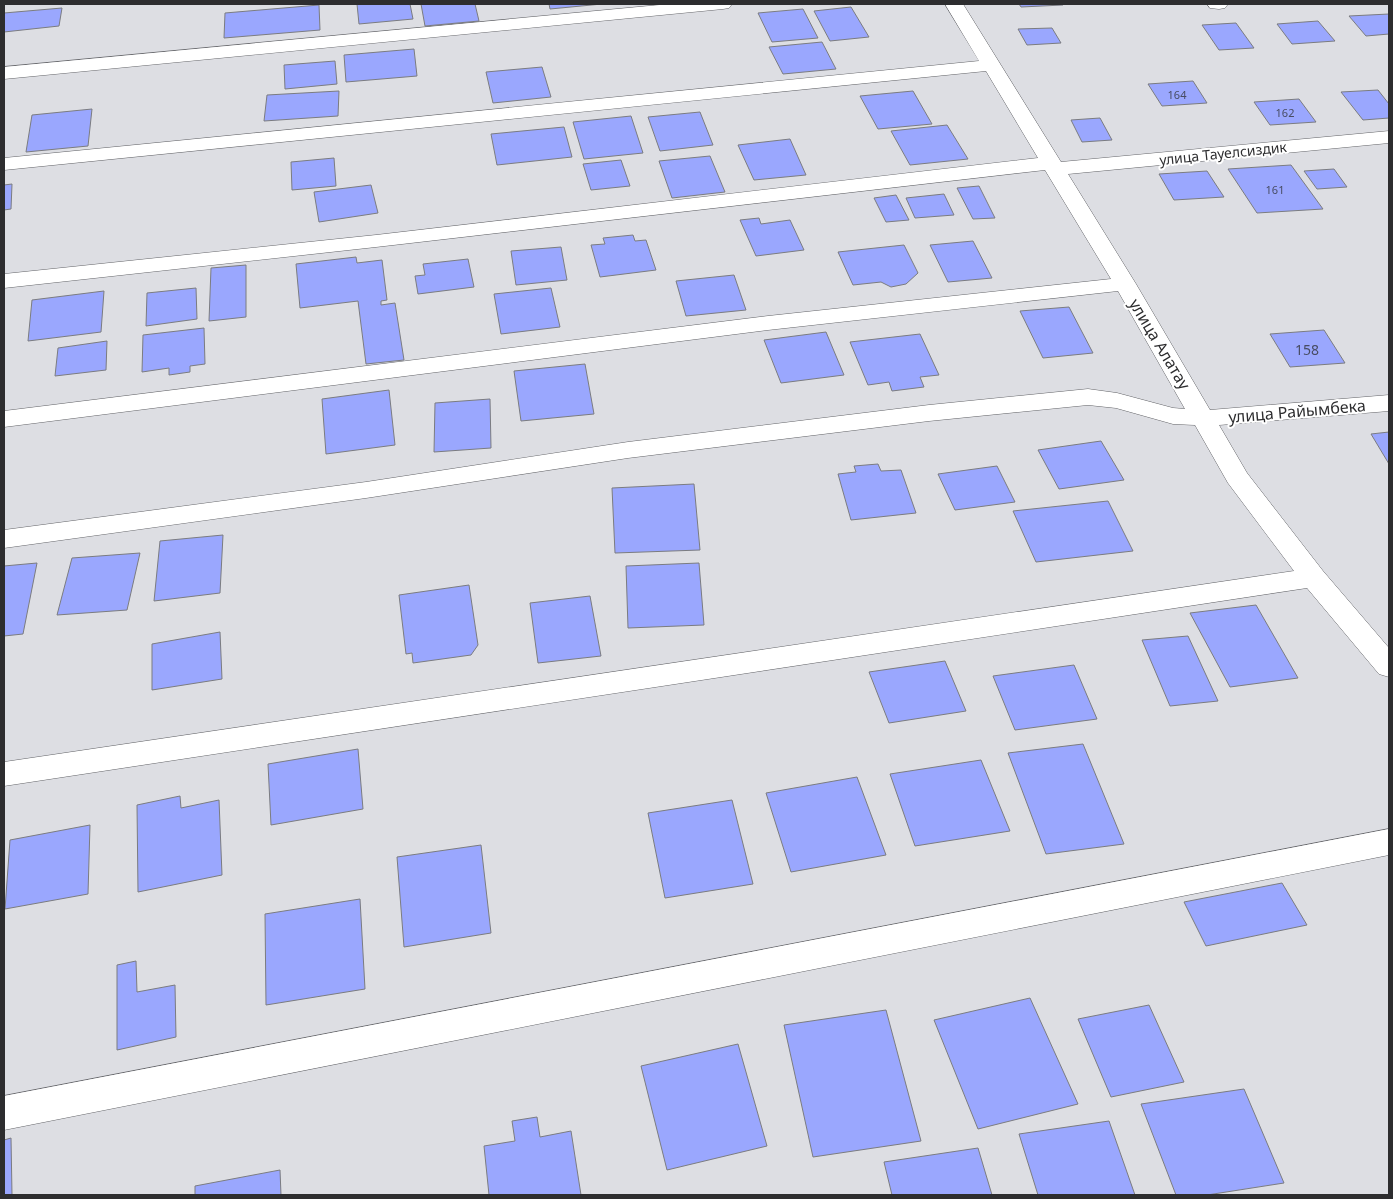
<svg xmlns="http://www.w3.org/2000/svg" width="1393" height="1199" viewBox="0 0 1393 1199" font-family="'Noto Sans',sans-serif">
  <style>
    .building { fill: #9aa7fe; stroke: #7b7c80 }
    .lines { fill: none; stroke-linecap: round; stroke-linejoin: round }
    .minor-casing { stroke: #636468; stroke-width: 1 }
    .minor { fill: #fff; fill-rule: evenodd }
    .labels { text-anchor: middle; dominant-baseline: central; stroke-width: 4; stroke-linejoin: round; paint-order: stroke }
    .far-number-label { font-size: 11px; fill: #484c63 }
    .far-street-label { font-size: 14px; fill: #2d2d2f; stroke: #fff }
    .number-label { font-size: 14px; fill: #484c63 }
    .street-label { font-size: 16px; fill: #2d2d2f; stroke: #fff }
  </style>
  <rect width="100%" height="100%" fill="#dddee3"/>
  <!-- building -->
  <g class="building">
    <polygon points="357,4 410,4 413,19 359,24"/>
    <polygon points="421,4 475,4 479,21 425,26"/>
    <polygon points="549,4 602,4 550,9"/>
    <polygon points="1019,4 1062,4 1063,5 1021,7"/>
    <polygon points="319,5 320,30 224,38 225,13"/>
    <polygon points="851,7 869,37 830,41 814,11"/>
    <polygon points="62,8 59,26 4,32 4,13"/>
    <polygon points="803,9 818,38 772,42 758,13"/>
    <polygon points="1389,14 1389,34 1366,36 1349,16"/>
    <polygon points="1318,21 1335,41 1292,44 1277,24"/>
    <polygon points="1236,23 1254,48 1219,50 1202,25"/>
    <polygon points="1052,28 1061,43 1027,45 1018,29"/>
    <polygon points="822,42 836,69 783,74 769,47"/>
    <polygon points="414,49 417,76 346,82 344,55"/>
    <polygon points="335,61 337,84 285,89 284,65"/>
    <polygon points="542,67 551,97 493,103 486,72"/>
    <polygon points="1193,81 1207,103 1162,106 1148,84"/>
    <polygon points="1378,90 1389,104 1389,118 1363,120 1341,92"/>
    <polygon points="339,91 338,116 264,121 267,95"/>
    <polygon points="913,91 932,124 878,129 860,96"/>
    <polygon points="1299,99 1316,122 1270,125 1254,102"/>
    <polygon points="92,109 88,146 26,152 32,115"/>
    <polygon points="700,112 713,145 660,151 648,117"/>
    <polygon points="631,116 643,153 584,159 573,122"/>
    <polygon points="1100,118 1112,140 1082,142 1071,120"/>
    <polygon points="947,125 968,159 910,165 891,131"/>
    <polygon points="564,127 572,157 497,165 491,134"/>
    <polygon points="790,139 806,175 754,180 738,145"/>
    <polygon points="710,156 725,192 672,198 659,161"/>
    <polygon points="334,158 336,186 292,190 291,162"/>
    <polygon points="621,160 630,186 591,190 583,164"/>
    <polygon points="1291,165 1323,209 1257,213 1228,169"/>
    <polygon points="1334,169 1347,187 1317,189 1304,171"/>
    <polygon points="1207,171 1224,197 1174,200 1159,174"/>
    <polygon points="12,184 11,209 4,210 4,185"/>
    <polygon points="371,185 378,213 319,222 314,192"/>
    <polygon points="979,186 995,218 973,219 957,188"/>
    <polygon points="944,194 954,215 915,218 906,198"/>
    <polygon points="896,195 909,220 886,222 874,198"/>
    <polygon points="759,218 761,224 790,220 804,250 756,256 740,220"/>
    <polygon points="633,235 635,241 646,240 656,270 600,277 591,245 605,244 603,238"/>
    <polygon points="973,241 992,278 948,282 930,245"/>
    <polygon points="904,245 918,273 906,284 891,287 881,282 853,285 838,252"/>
    <polygon points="561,247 567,280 516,285 511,251"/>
    <polygon points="356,257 357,263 382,260 387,300 381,301 381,305 395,303 404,360 366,364 358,301 300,308 296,264"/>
    <polygon points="468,259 474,287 418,294 415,276 425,275 423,264"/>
    <polygon points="246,265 246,317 209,321 211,268"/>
    <polygon points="734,275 746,310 686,316 676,281"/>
    <polygon points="196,288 197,319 146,326 147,293"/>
    <polygon points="551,288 560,327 501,334 494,294"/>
    <polygon points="104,291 101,332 28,341 32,300"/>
    <polygon points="1069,307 1093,353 1043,358 1020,311"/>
    <polygon points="204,328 205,364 190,366 190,372 169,375 169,368 142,372 143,335"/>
    <polygon points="1324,330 1345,363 1290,367 1270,334"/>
    <polygon points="826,332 844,375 781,383 764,340"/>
    <polygon points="920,334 939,375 920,377 924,387 892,391 889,382 868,385 850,342"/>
    <polygon points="107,341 106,370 55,376 58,348"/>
    <polygon points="585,364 594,414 521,421 514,371"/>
    <polygon points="389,390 395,445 326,454 322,399"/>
    <polygon points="490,399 491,448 434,452 435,403"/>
    <polygon points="1389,432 1389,464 1371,434"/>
    <polygon points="1101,441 1124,480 1059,489 1038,450"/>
    <polygon points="878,464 881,471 901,470 916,513 851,520 838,474 856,472 854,466"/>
    <polygon points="997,466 1015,502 955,510 938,474"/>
    <polygon points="694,484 700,550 615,553 612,488"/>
    <polygon points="1108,501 1133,551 1036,562 1013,511"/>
    <polygon points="223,535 220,593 154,601 160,541"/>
    <polygon points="140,553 127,610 57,615 72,558"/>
    <polygon points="37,563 23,634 4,636 4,566"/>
    <polygon points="699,563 704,625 628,628 626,566"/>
    <polygon points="469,585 478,645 471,655 413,663 412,653 406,654 399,595"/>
    <polygon points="590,596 601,656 538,663 530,603"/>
    <polygon points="1256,605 1298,678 1230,687 1190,613"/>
    <polygon points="220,632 222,679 152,690 152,644"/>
    <polygon points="1188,636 1218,701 1170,706 1142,640"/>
    <polygon points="945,661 966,711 889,723 869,672"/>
    <polygon points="1074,665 1097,719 1015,730 993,676"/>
    <polygon points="1083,744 1124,844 1046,854 1008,753"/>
    <polygon points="358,749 363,809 271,825 268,764"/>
    <polygon points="981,760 1010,831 915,846 890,774"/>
    <polygon points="857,777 886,855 791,872 766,793"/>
    <polygon points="180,796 181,808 219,800 222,875 138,892 137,805"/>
    <polygon points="732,800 753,884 665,898 648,813"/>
    <polygon points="90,825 88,894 5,909 10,840"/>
    <polygon points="481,845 491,933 404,947 397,857"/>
    <polygon points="1282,883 1307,925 1206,946 1184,902"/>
    <polygon points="360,899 365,989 266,1005 265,914"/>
    <polygon points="136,961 137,992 175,985 176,1037 117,1050 117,965"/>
    <polygon points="1030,998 1078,1104 978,1129 934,1020"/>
    <polygon points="1149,1005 1184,1082 1111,1097 1078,1019"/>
    <polygon points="886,1010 921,1141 813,1157 784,1025"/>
    <polygon points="738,1044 767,1146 667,1170 641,1066"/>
    <polygon points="1244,1089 1284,1183 1207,1195 1176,1195 1141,1104"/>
    <polygon points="537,1117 540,1137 571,1131 581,1195 489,1195 484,1146 515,1141 512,1121"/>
    <polygon points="1109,1121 1135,1195 1038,1195 1019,1134"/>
    <polygon points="11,1138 12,1195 4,1195 4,1140"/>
    <polygon points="978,1148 992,1195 892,1195 884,1162"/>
    <polygon points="280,1170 281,1195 195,1195 195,1186"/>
  </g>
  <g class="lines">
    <defs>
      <g id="minor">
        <polygon points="670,4 732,4 729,8 723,9 4,79 4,67"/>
        <polygon points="945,4 963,4 1061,162 1389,131 1389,143 1068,174 1136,284 1210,410 1389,395 1389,411 1219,425 1247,473 1323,571 1389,648 1389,677 1379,674 1307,588 4,786 4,762 1294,571 1228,483 1195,425 1173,424 1116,408 1088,405 929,421 628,458 366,498 4,548 4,530 366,482 628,442 929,405 1088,389 1117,393 1173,408 1185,409 1118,291 768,330 4,427 4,411 768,316 1111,279 1045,170 376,247 4,288 4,274 376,235 1038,158 986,71 4,170 4,158 979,61"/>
        <polygon points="1207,4 1228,4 1225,8 1219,9 1210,8"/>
        <polygon points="1389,829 1389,855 4,1130 4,1096"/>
      </g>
    </defs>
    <!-- minor casing -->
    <use href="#minor" class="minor-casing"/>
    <!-- minor -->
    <use href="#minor" class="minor"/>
  </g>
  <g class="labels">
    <!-- far-number labels -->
    <g class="far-number-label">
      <text x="1177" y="94">164</text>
      <text x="1285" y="112">162</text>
      <text x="1275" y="189">161</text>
    </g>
    <!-- far-street labels -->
    <g class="far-street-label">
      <text transform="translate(1223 153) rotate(-6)">улица Тауелсиздик</text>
    </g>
    <!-- number labels -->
    <g class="number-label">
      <text x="1307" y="349">158</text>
    </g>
    <!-- street labels -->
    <g class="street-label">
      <text transform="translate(1160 344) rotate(59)">улица Алатау</text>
      <text transform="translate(1297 411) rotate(-5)">улица Райымбека</text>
    </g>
  </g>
  <!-- border -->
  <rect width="1393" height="1199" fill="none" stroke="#2d2d2f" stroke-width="10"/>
</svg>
